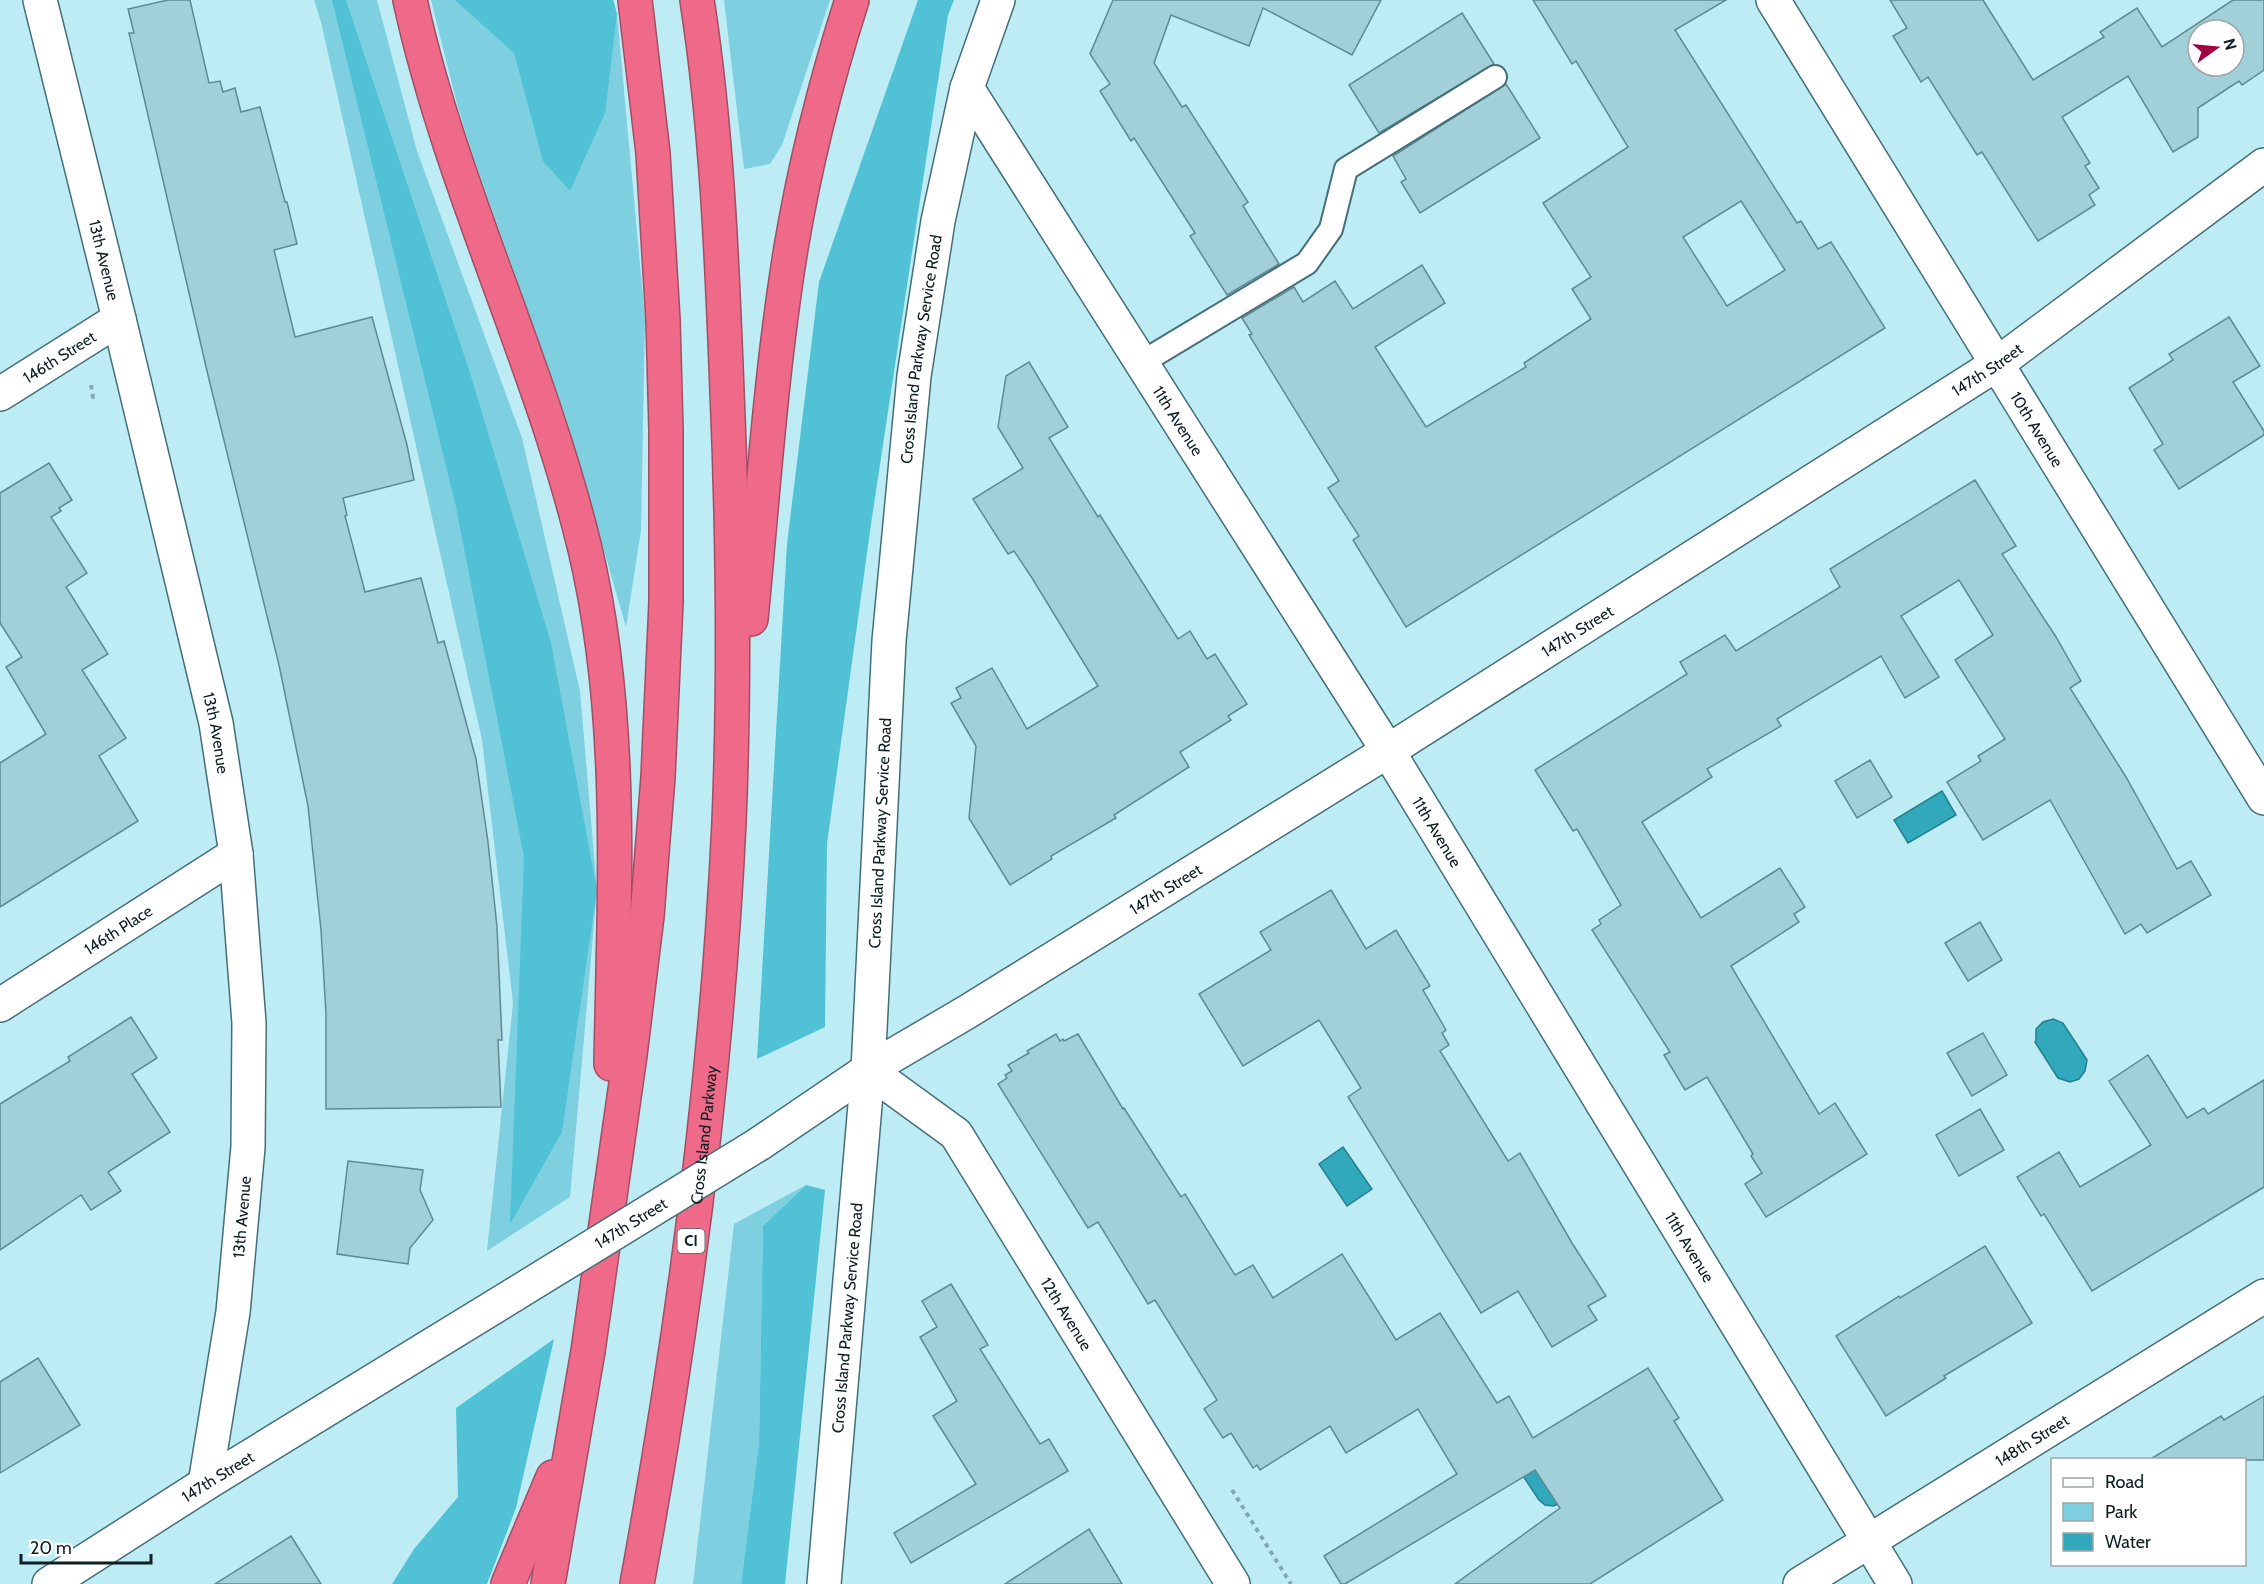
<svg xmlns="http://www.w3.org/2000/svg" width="2264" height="1584" viewBox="0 0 2264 1584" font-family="Cabin,sans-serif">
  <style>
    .green { fill: #7ecfdf }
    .forest { fill: #51c2d6 }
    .water { fill: #31a8bb; stroke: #267f8d; stroke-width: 1.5 }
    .building { fill: #a2d0d9; stroke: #5e8a93; stroke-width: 1.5; fill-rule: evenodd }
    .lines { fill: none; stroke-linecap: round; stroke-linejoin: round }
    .service-casing { stroke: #446f78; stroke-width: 26 }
    .minor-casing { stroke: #446f78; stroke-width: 36 }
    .tertiary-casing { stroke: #446f78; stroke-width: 36 }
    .motorway-casing { stroke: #a04f65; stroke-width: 36 }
    .path { stroke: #83a9b0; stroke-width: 4; stroke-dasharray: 4.5 4.5; stroke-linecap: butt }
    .service { stroke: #fff; stroke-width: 22 }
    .minor { stroke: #fff; stroke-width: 33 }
    .tertiary { stroke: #fff; stroke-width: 33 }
    .motorway { stroke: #ef6989; stroke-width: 33 }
    .tertiary-bridge-casing { stroke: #446f78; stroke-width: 36; stroke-linecap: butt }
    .tertiary-bridge { stroke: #fff; stroke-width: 33 }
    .labels { text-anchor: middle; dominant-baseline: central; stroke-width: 5; stroke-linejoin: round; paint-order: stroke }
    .shield { fill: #fff; stroke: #556264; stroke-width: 1.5 }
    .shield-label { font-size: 15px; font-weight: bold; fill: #0c1f22 }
    .street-label { font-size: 16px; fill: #0c1f22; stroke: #fff }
  </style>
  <rect width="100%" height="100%" fill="#bdecf5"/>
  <!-- green -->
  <g class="green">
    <polygon points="314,0 377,0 417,151 522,438 580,691 597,890 570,1197 487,1251 513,1003 482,740 321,22"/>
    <polygon points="431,0 613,0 617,14 645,319 641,530 626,627 566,418 472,153 456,100"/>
    <polygon points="724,0 830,0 782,145 770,164 744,169"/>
    <polygon points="806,1185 763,1226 759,1443 741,1584 693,1584 734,1224"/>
  </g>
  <!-- forest -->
  <g class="forest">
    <polygon points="332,0 346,0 470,373 551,643 597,890 562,1132 510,1224 524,857 456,507"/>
    <polygon points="455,0 613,0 617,14 605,113 570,191 543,161 514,53"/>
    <polygon points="918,0 954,0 948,15 871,524 827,844 825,1027 757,1059 787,544 819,282"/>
    <polygon points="806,1185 825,1190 785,1584 741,1584 759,1443 763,1226"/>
    <polygon points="554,1339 516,1508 487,1584 392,1584 414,1549 458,1497 456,1408"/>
  </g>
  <!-- water -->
  <g class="water">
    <polygon points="1942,791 1956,815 1908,843 1894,820"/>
    <polygon points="2053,1019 2063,1023 2087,1060 2085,1071 2079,1079 2070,1082 2058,1078 2035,1042 2036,1041 2036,1029 2043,1022"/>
    <polygon points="1343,1147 1372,1189 1347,1206 1319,1164"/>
    <polygon points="1520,1439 1561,1503 1553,1506 1545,1505 1539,1500 1519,1470"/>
  </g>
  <!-- building -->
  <g class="building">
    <polygon points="168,0 190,0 209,83 220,81 223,92 235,88 241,112 260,107 285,202 287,202 297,244 274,250 295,337 372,317 407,445 414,480 343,498 347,515 345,516 365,592 421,578 438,643 444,641 476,759 488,842 497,927 502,1040 498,1040 501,1107 326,1109 326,1014 321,930 308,806 279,665 207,371 129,33 134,33 128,9"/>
    <polygon points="1113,0 1381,0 1352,55 1263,8 1249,46 1171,15 1154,63 1182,107 1186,105 1248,202 1243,206 1279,264 1227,295 1190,236 1195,233 1134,138 1131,141 1100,91 1110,84 1090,54"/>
    <path d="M1533,0H1726L1675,30L1797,223L1801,221L1818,249L1831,242L1885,328L1406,627L1353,540L1359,536L1328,488L1339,481L1249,335L1252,334L1242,318L1294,287L1303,302L1335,281L1353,309L1422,265L1445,303L1375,347L1426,427L1526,367L1524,363L1591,319L1572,289L1591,277L1543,203L1628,147L1576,61L1572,64ZM1741,201L1785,270L1727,306L1683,237Z"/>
    <path d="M1890,0H1983L2033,80L2104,37L2100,32L2137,8L2162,47L2233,0H2264V70L2242,85L2239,81L2198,108V137L2173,152L2128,76L2062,117L2090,163L2085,166L2099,188L2089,195L2095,205L2038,241L1982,152L1977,155L1928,77L1921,82L1893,36L1907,28ZM2198,30H2234V66H2198Z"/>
    <polygon points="1462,13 1494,64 1379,133 1349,85"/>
    <polygon points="1506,84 1540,138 1420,213 1401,182 1406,179 1393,156"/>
    <polygon points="2229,317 2260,366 2233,382 2264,431 2264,435 2179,489 2154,450 2163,444 2129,388 2173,360 2169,354"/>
    <polygon points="1029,362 1068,427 1049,438 1098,517 1100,515 1178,639 1190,631 1207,659 1215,654 1247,704 1228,716 1231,720 1180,752 1189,767 1114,815 1116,818 1051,856 1052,859 1010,885 969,818 976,746 951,703 961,698 956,688 992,668 1027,729 1098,686 1032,578 1014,551 1008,554 973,499 1023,468 998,427 1006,376"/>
    <polygon points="49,463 72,500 59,508 61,511 51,517 87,573 66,587 108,654 82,670 126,738 99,756 138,821 0,907 0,763 46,734 6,667 22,657 0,623 0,493"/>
    <polygon points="1975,480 2016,546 2002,554 2056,637 2081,681 2070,688 2126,777 2177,869 2191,861 2211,895 2147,933 2141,924 2125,934 2050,800 1983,840 1947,782 1981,761 1978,756 2005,739 1955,660 1993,635 1959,580 1901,616 1939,677 1905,698 1881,656 1777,719 1781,726 1707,769 1712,777 1642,822 1701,918 1780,868 1805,907 1794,914 1799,922 1731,966 1819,1114 1835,1103 1867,1154 1766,1217 1745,1184 1762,1173 1751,1156 1753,1154 1707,1077 1685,1090 1664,1055 1670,1052 1592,930 1601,924 1599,920 1621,905 1577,829 1573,831 1535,770 1687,674 1680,662 1725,635 1736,651 1840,587 1830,569"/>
    <polygon points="1870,760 1892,797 1857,818 1835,781"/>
    <polygon points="1331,890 1366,949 1396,930 1430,986 1423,990 1446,1030 1442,1033 1449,1045 1440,1051 1508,1161 1520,1153 1572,1243 1606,1296 1588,1306 1597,1320 1552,1347 1518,1291 1481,1313 1348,1097 1361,1088 1319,1020 1243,1066 1199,994 1271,950 1260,932"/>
    <polygon points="1980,922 2002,960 1968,981 1945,943"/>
    <polygon points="131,1017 157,1058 132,1074 170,1132 108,1172 121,1191 91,1210 81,1195 0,1250 0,1104 70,1061 68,1057"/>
    <polygon points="1983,1033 2007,1075 1972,1096 1947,1053"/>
    <polygon points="1056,1034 1060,1041 1063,1039 1064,1041 1078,1034 1123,1109 1124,1108 1181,1197 1185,1194 1235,1275 1253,1265 1273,1298 1342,1254 1396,1340 1440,1313 1497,1403 1509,1396 1533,1438 1648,1368 1679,1418 1674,1421 1723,1500 1590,1584 1455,1584 1560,1508 1535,1470 1345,1584 1341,1584 1324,1556 1457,1474 1418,1409 1346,1453 1330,1426 1260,1470 1257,1465 1253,1468 1231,1433 1223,1438 1204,1409 1217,1400 1155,1300 1148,1304 1098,1222 1088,1228 998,1084 1007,1078 1005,1075 1012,1071 1008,1065 1029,1053 1027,1051"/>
    <polygon points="2148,1055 2187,1118 2204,1108 2208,1114 2264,1080 2264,1187 2092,1291 2044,1214 2041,1216 2017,1177 2059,1152 2080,1187 2151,1145 2109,1081"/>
    <polygon points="1980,1109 2004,1150 1959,1176 1936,1135"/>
    <polygon points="348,1161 423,1170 420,1190 433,1220 410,1248 408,1264 337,1254"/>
    <polygon points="1985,1246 2032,1323 1944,1376 1946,1378 1886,1416 1836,1336 1899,1296 1900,1298"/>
    <polygon points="951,1284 988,1345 980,1349 1040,1444 1049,1439 1068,1471 911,1563 894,1533 976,1484 933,1416 957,1401 920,1337 937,1327 922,1301"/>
    <polygon points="38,1358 80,1425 0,1473 0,1382"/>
    <polygon points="2264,1396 2264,1460 2149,1460 2221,1416 2224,1420"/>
    <polygon points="1089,1529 1122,1584 1005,1584"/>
    <polygon points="291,1536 321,1584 215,1584"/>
  </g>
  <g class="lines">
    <defs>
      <polyline id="service" points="1141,363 1307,263 1331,229 1346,169 1495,77"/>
      <g id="minor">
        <path id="s1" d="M40,0L119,319L216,723L236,854L249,1023L248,1147L233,1312L205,1484"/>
        <path id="s2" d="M1773,0L2264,798"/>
        <path id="s3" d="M967,88L1388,751L1895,1584"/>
        <path id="s4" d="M0,394L119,319"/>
        <path id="s5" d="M0,1005L236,854"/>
        <path id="s6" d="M868,1070L956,1134L1233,1584"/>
        <path id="s7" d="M1800,1584L2264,1296"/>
      </g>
      <g id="tertiary">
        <path id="s8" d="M759,1144L868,1070L967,1012L1388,751L1997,364L2264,165"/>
        <path id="s9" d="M49,1584L205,1484L515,1294"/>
        <path id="s10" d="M824,1584L868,1070L889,641L914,376L938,221L967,88L998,0"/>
      </g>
      <g id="motorway">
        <path d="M410,0C451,188 540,362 585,549C625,718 614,892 611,1064"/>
        <path d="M751,619C763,495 771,370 791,248C805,164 826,81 852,0"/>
        <polyline points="508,1584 553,1477"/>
        <polyline points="548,1584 588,1351 630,1055 647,916 658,777 666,602 666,430 663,320 653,153 635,0"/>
        <path id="s11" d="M637,1584C683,1333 717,1078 729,822C735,678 733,534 727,391C722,260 717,129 697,0"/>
      </g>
    </defs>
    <!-- service casing -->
    <use href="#service" class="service-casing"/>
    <!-- minor casing -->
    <use href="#minor" class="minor-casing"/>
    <!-- tertiary casing -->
    <use href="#tertiary" class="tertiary-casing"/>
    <!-- motorway casing -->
    <use href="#motorway" class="motorway-casing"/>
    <!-- path -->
    <g class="path">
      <polyline points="91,385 93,397 96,396"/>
      <polyline points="1232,1490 1291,1584"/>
    </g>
    <!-- service -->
    <use href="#service" class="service"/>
    <!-- minor -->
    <use href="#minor" class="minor"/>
    <!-- tertiary -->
    <use href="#tertiary" class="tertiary"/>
    <!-- motorway -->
    <use href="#motorway" class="motorway"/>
    <defs>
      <g id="tertiary-bridge">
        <path id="s12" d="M515,1294L759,1144"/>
      </g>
    </defs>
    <!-- tertiary-bridge casing -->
    <use href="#tertiary-bridge" class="tertiary-bridge-casing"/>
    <!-- tertiary-bridge -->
    <use href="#tertiary-bridge" class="tertiary-bridge"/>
  </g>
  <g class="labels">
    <!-- shield labels -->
    <rect class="shield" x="677.5" y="1229" width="27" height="24" rx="4.5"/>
    <g class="shield-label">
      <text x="691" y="1241">CI</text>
    </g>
    <!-- street labels -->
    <g class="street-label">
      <text stroke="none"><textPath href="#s1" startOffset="268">13th Avenue</textPath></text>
      <text stroke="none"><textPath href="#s10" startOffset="1239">Cross Island Parkway Service Road</textPath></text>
      <text stroke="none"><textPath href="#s4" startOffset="70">146th Street</textPath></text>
      <text stroke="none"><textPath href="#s8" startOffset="1452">147th Street</textPath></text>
      <text stroke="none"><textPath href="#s3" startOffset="394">11th Avenue</textPath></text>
      <text stroke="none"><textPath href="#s2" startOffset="504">10th Avenue</textPath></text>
      <text stroke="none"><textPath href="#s8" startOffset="966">147th Street</textPath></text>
      <text stroke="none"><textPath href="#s1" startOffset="754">13th Avenue</textPath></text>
      <text stroke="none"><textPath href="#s3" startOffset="880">11th Avenue</textPath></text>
      <text stroke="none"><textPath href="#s10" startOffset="753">Cross Island Parkway Service Road</textPath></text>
      <text stroke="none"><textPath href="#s8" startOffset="480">147th Street</textPath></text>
      <text stroke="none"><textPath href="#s5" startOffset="140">146th Place</textPath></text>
      <text stroke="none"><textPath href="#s11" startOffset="454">Cross Island Parkway</textPath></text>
      <text transform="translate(242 1217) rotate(-85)">13th Avenue</text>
      <text stroke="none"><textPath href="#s12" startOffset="136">147th Street</textPath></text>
      <text stroke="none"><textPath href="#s3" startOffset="1366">11th Avenue</textPath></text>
      <text stroke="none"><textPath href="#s6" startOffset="320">12th Avenue</textPath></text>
      <text stroke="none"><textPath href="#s10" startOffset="267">Cross Island Parkway Service Road</textPath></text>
      <text stroke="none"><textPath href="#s7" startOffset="273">148th Street</textPath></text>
      <text stroke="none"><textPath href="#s9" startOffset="200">147th Street</textPath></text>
    </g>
  </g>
  <!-- legend -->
  <rect x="2051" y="1458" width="195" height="108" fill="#ffffff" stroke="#9ea5a7" stroke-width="1.5"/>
  <rect x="2063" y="1478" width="30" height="9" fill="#ffffff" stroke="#9ea5a7" stroke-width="1.5"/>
  <text x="2105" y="1488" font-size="18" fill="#0c1f22">Road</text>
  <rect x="2063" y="1503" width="30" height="18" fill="#7ecfdf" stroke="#9ea5a7" stroke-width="1.5"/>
  <text x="2105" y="1518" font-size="18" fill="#0c1f22">Park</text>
  <rect x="2063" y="1533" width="30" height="18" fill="#31a8bb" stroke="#9ea5a7" stroke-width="1.5"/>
  <text x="2105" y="1548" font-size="18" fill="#0c1f22">Water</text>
  <!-- north arrow -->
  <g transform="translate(2216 48) rotate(75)"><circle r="28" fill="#ffffff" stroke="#9ea5a7" stroke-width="1.5"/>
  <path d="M0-4.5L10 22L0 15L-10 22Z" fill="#9f0143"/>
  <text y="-9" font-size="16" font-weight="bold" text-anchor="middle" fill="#0c1f22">N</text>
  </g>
  <!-- scale -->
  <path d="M21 1554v9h130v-9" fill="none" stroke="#0c1f22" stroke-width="3"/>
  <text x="30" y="1554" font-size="18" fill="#0c1f22" stroke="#ffffff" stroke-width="4.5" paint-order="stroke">20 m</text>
</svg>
